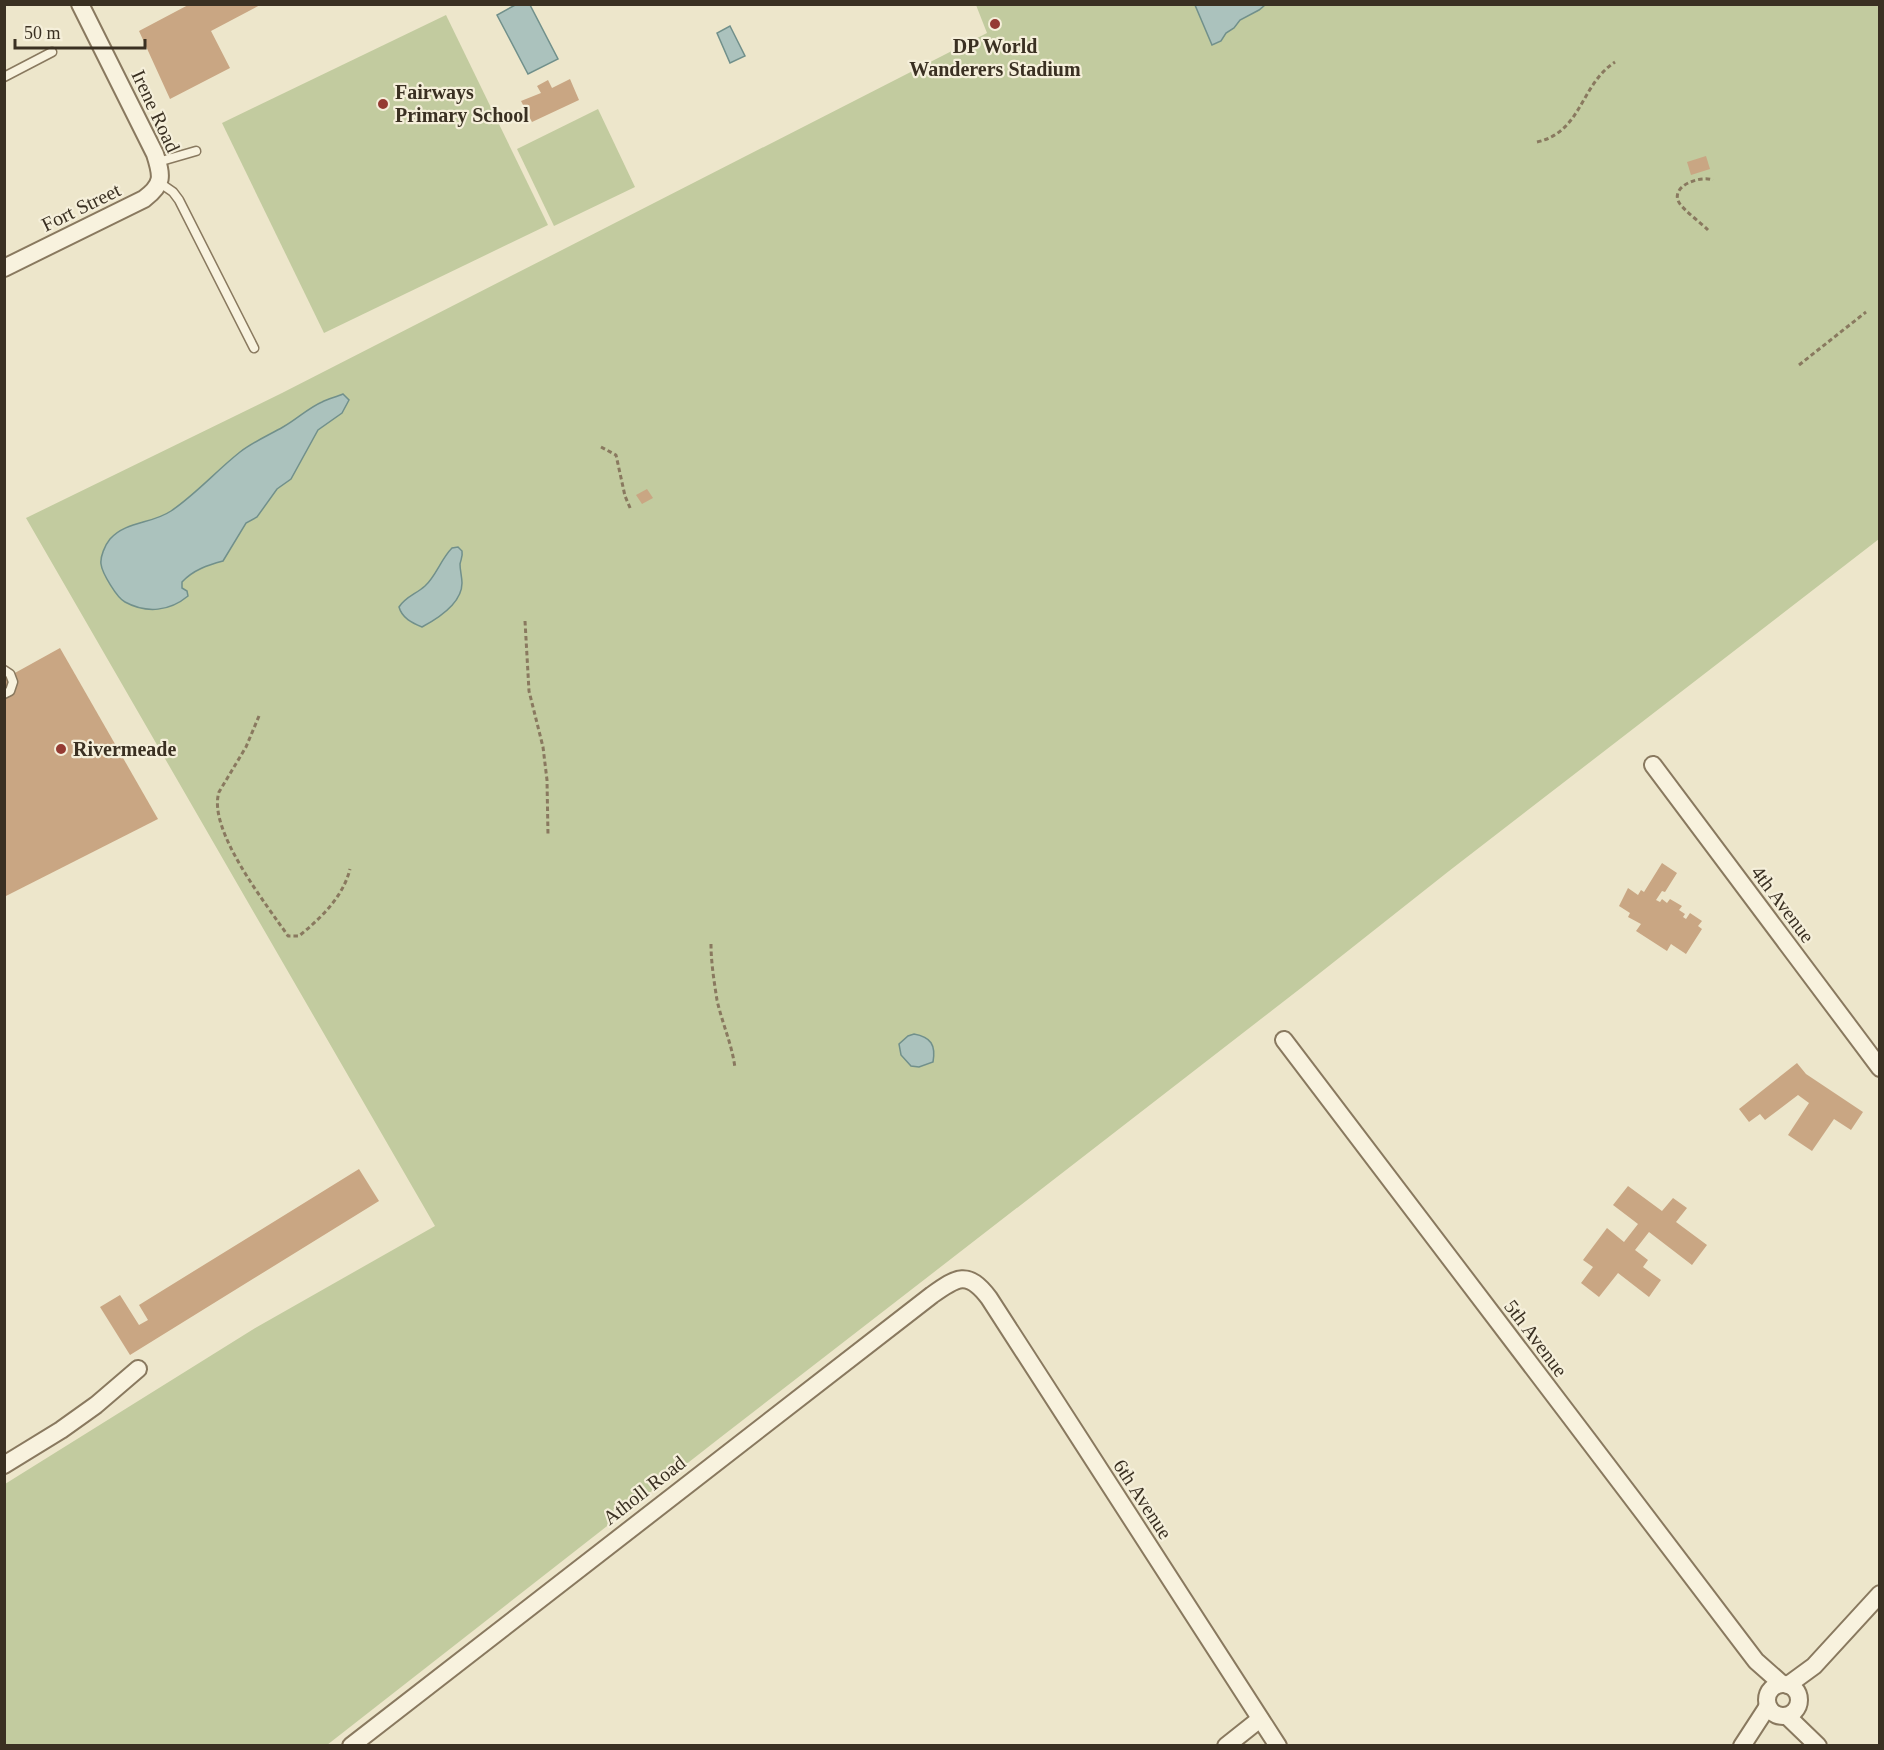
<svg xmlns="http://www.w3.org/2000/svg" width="1884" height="1750" viewBox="0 0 1884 1750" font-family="'Times New Roman',serif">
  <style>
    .green { fill: #c2cb9f }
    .water { fill: #abc2bd; stroke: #71908b; stroke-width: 1.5 }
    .building { fill: #c9a683 }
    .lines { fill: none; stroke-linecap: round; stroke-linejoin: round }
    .lane-casing { stroke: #89795f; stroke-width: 11 }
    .street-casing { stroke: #89795f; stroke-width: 20 }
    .path { stroke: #89795f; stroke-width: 3; stroke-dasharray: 4.5 3; stroke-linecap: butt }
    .lane { stroke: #f8f2de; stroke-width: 8 }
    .street { stroke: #f8f2de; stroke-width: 16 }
    .poi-dot { fill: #953b33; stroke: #f5efda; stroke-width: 2 }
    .labels { text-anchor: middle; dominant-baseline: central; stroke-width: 4.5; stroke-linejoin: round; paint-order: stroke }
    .poi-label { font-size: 20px; font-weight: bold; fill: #3a3022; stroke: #f5efda; text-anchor: start }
    .street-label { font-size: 20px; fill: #3a3022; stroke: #f5efda }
  </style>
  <rect width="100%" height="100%" fill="#ede6cb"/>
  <!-- green -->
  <g class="green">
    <polygon points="976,5 1879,5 1879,539 1449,871 1301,988 721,1437 327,1745 5,1746 5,1484 257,1327 435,1226 26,518 282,393 987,33"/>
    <polygon points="446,15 548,225 324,333 222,123"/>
    <polygon points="598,109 635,187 554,226 517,149"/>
  </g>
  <!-- water -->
  <g class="water">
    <polygon points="517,4 530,5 558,59 528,74 497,15"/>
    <polygon points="1195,5 1195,4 1265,5 1259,10 1240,20 1234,28 1226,33 1221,41 1212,45"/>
    <polygon points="730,26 745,56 730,63 717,33"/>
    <path d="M343,394L349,400L342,413L318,430L291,479L277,489L257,517L246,523L223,561C208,565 193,570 182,582V588L187,591L188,596C170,611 147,614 125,602C117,598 102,573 101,564C100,557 105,545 110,539C126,521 152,524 171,511C196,494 216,471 240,452C253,442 269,435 283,427C296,420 308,408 322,402C328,399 336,397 343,394Z"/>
    <path d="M458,547L462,551C463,556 461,559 460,564C460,571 462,577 462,583C462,603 437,619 422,627C412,623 402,618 399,607C405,597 416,594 425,586C436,576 441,559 452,548Z"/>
    <path d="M914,1034C931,1037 936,1045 933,1062L919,1067L911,1066L901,1055L899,1044L908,1036Z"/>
  </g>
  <!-- building -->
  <g class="building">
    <polygon points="190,4 262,4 211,31 230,68 170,99 139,31"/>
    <polygon points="570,79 579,100 532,122 521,101 541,93 537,86 548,80 552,88"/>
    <polygon points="1706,156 1710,169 1691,175 1687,162"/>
    <polygon points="647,489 653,498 642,504 636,495"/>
    <polygon points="60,648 158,819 4,897 4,679"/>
    <polygon points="1662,863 1677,873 1665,892 1662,891 1656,900 1660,902 1662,899 1667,903 1670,899 1682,906 1679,910 1685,914 1683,917 1686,919 1690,913 1702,921 1698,926 1702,929 1686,954 1671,944 1667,951 1636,931 1641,924 1628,917 1630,913 1619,906 1628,888 1638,895 1641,890 1644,892"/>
    <polygon points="1797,1063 1806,1074 1863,1112 1851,1130 1834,1119 1812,1151 1788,1135 1809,1103 1798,1095 1765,1120 1760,1114 1749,1122 1739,1109"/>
    <polygon points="359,1169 379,1201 130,1355 100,1307 120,1295 139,1325 148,1320 139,1305"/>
    <polygon points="1628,1186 1662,1211 1673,1198 1687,1208 1676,1222 1707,1245 1692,1265 1649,1232 1635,1250 1648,1260 1643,1267 1661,1280 1649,1297 1618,1273 1599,1297 1581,1283 1593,1267 1583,1260 1607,1228 1624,1242 1638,1224 1613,1205"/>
  </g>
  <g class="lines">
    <defs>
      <g id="lane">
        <polyline points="4,77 52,52"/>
        <polyline points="158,162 196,151"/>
        <polyline points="160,183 173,192 179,200 254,348"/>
        <polyline points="4,670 10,674 13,682 10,691 4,694"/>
      </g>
      <g id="street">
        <path d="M4,268L144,199C164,184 162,176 155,154L80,4"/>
        <polyline points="1653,765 1880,1068"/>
        <polyline points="1284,1040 1756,1661 1782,1684"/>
        <polyline points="4,1465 61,1430 96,1405 138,1369"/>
        <circle cx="1783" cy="1700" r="16"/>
        <polyline points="1788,1685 1814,1666 1880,1594"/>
        <polyline points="1787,1716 1818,1746"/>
        <path d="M351,1746L932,1295C957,1277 968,1270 989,1298L1278,1746"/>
        <polyline points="1226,1746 1260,1719"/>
        <polyline points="1742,1746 1768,1706"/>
      </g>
    </defs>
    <!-- lane casing -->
    <use href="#lane" class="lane-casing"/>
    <!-- street casing -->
    <use href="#street" class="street-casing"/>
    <!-- path -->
    <g class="path">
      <path d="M1537,142C1582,132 1580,85 1615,62"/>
      <path d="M1708,230C1701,223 1685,211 1680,204C1668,187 1699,175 1713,180"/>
      <polyline points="1799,365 1866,312"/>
      <polyline points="601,447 616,455 625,496 631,510"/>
      <polyline points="525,621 529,691 543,747 547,780 548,835"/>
      <path d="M259,716L246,747L219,792C207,830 267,905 288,936H299C321,918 343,897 350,869"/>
      <path d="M711,944C711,962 714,981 717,1000C722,1023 732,1044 735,1068"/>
    </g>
    <!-- lane -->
    <use href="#lane" class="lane"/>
    <!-- street -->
    <use href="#street" class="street"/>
  </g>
  <!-- markers -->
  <g class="poi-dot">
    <circle cx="995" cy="24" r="6"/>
    <circle cx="383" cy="104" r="6"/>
    <circle cx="61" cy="749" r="6"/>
  </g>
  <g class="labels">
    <!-- poi labels -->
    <g class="poi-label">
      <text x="995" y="46" text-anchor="middle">DP World<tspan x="995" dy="23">Wanderers Stadium</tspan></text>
      <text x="395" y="92">Fairways<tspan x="395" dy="23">Primary School</tspan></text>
      <text x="73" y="749">Rivermeade</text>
    </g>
    <!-- street labels -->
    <g class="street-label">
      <text transform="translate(156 111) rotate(65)">Irene Road</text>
      <text transform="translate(81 207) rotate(-26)">Fort Street</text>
      <text transform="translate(1783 904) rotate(53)">4th Avenue</text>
      <text transform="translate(1536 1338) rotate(53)">5th Avenue</text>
      <text transform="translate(644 1490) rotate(-38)">Atholl Road</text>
      <text transform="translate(1143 1499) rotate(57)">6th Avenue</text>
    </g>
  </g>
  <!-- border -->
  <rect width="1884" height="1750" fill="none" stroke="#3a3022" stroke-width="12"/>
  <!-- scale -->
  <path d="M15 39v9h130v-9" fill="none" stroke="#3a3022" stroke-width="3"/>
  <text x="24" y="39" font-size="18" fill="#3a3022" stroke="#f5efda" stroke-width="4.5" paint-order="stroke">50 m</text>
</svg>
